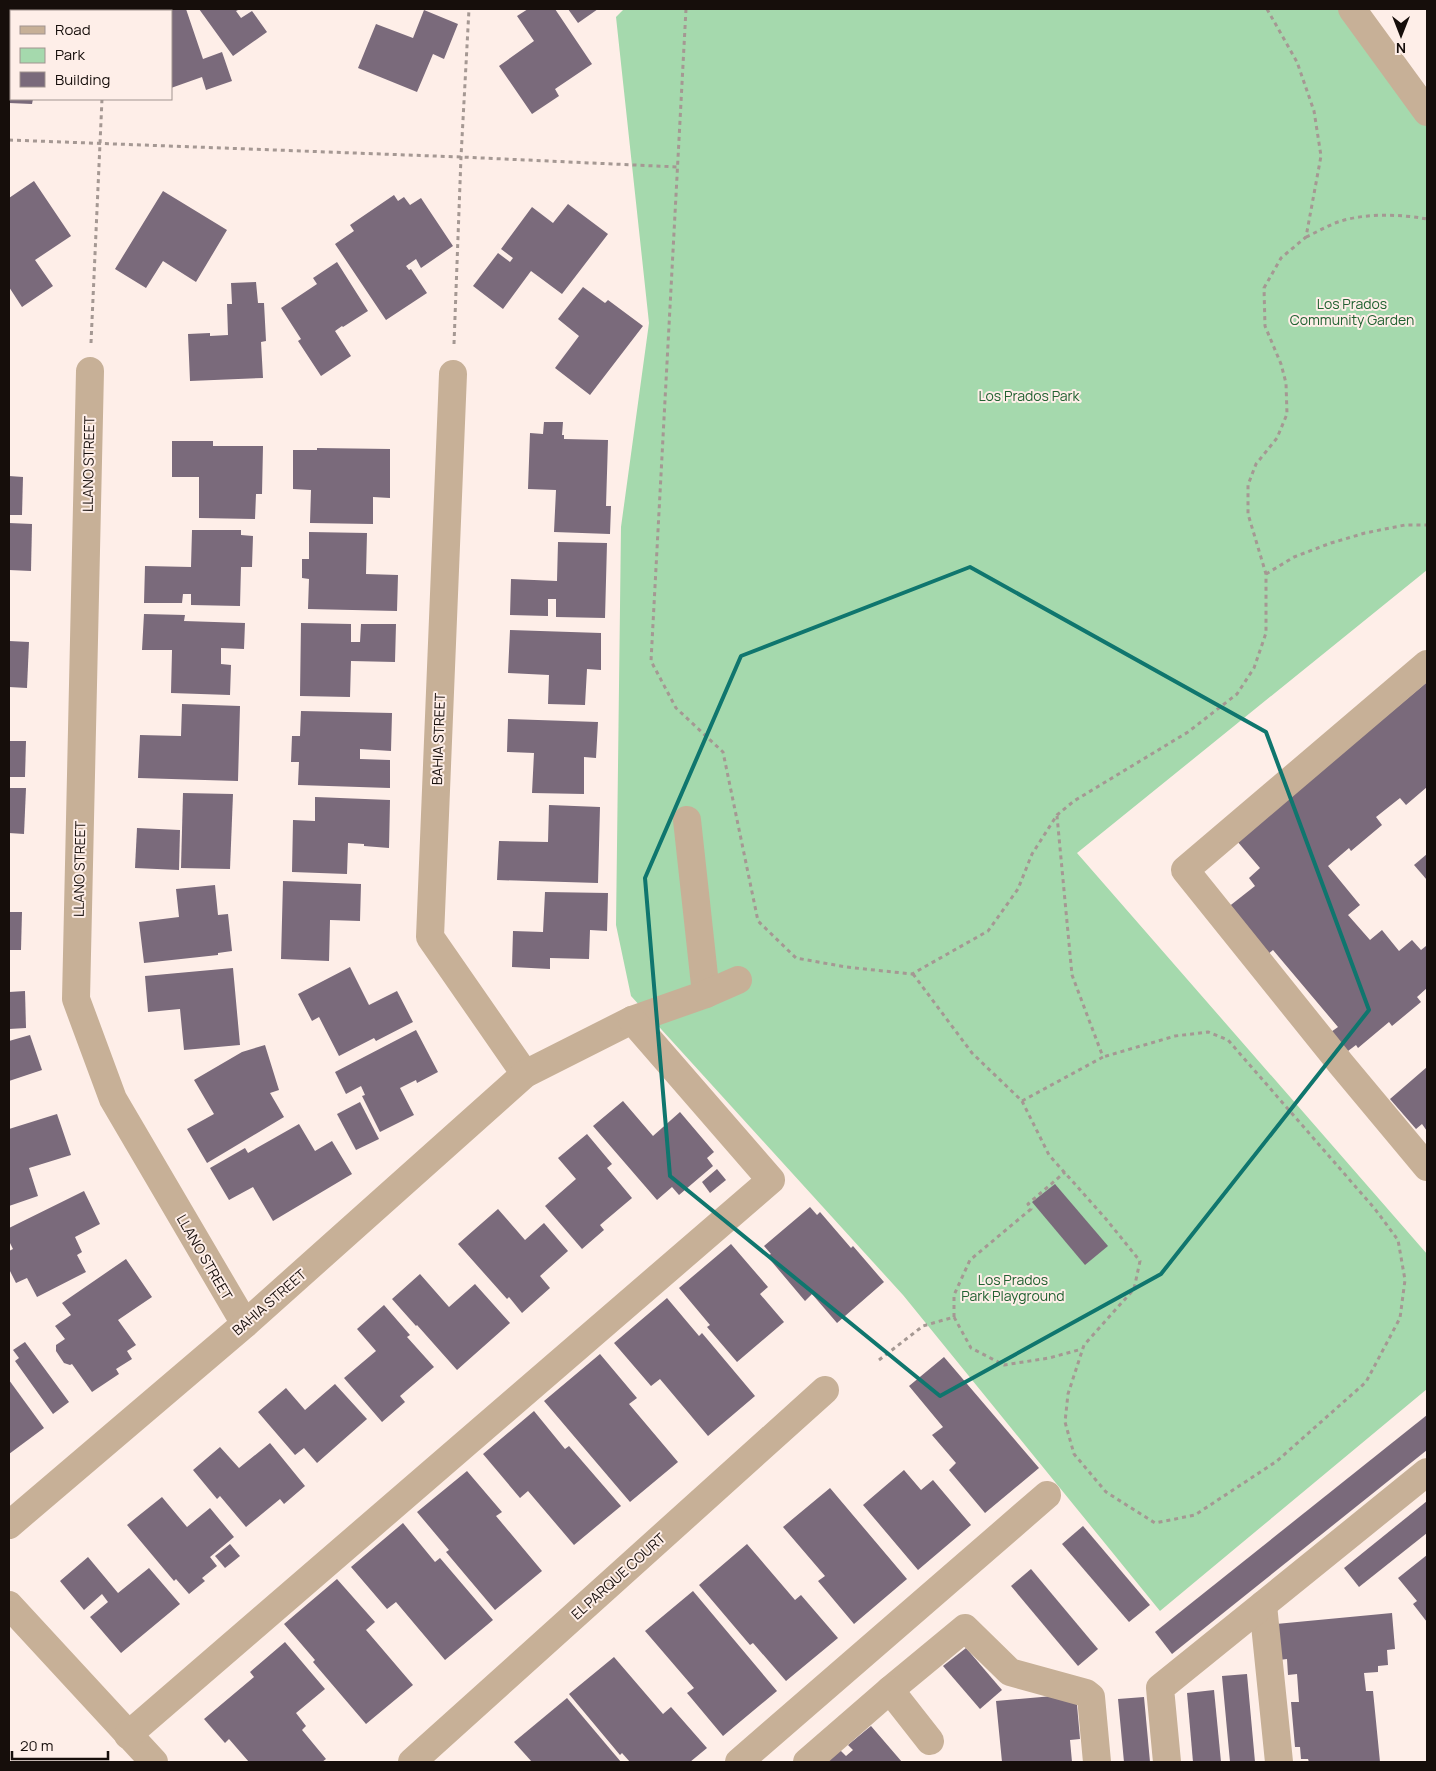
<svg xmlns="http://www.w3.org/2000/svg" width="1436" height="1771" viewBox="0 0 1436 1771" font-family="Manrope,sans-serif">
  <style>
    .green { fill: #a5d9ad }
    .building { fill: #7a6a7b }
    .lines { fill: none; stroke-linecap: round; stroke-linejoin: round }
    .path { stroke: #a59893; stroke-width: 3; stroke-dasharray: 4 4; stroke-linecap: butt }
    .minor { stroke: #c7b097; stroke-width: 28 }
    .marked { fill: none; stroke: #0f766e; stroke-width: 4; stroke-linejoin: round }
    .labels { text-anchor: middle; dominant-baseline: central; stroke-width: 4; stroke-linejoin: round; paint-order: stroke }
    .park-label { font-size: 14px; fill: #216131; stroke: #feeee8 }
    .street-label { font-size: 14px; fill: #160e0b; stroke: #feeee8 }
  </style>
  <rect width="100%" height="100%" fill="#feeee8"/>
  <!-- green -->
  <polygon class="green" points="624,9 1347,9 1427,111 1427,570 1077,853 1427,1254 1427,1389 1160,1611 903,1295 631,996 616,925 621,527 649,323 616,17"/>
  <!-- building -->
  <g class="building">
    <polygon points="55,9 94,9 93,11 54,11"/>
    <polygon points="159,9 186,9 203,59 222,52 232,81 206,90 202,77 171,88 171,11 153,11"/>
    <polygon points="199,9 240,9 236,11 241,18 252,11 267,32 233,56"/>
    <polygon points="528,9 555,9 592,64 555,89 559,96 532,114 499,66 534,41 517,16"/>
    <polygon points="568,9 598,9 578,23"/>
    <polygon points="424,10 458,24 444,59 433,54 417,92 358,68 376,24 413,38"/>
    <polygon points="10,37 11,99 33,99 32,104 9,103 9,44"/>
    <polygon points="34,181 71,236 35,260 53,286 22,307 9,287 9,198"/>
    <polygon points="163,191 227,230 196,282 163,261 146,288 115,269"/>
    <polygon points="394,195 398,201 404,197 410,205 421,198 453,246 421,268 416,259 406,266 409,270 411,269 427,293 386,320 335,244 354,231 350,225"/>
    <polygon points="568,204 608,234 562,294 531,271 503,309 473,286 498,253 510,262 513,258 501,249 532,207 553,223"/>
    <polygon points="337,262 368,311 343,327 342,326 335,331 351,356 321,376 298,341 301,339 281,308 317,284 313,278"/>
    <polygon points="256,282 258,303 264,303 266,341 261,342 263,378 190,381 188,334 210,333 210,336 228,335 227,304 232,304 231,283"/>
    <polygon points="583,287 605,303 608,300 643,326 590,395 555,368 579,336 558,319"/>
    <polygon points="544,422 563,422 562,435 564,435 564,439 608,440 606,506 611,506 610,534 554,532 556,490 528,489 530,433 543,434"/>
    <polygon points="172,441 213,441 213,446 263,446 262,494 256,494 255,519 199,518 199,477 172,477"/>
    <polygon points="317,448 390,449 390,498 373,497 373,524 310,523 311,490 293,489 293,450 317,450"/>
    <polygon points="9,476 23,477 22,515 9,515"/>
    <polygon points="9,523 32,524 31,571 9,570"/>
    <polygon points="192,530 241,530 241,535 253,536 252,567 241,567 240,606 191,605 191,594 183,594 182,603 144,603 145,566 191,567"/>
    <polygon points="309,532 367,533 366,574 398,575 397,611 308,609 309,579 302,578 302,559 309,559"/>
    <polygon points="558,542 607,543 605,618 556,617 556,599 548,599 548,616 510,615 511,579 557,581"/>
    <polygon points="144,614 185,615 184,621 245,623 244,649 221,648 221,664 231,665 230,695 171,693 172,650 142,650"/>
    <polygon points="301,623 351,624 351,642 360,642 361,624 396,624 395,662 351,661 350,697 300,696"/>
    <polygon points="510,630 601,633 601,670 587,669 585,705 548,704 549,675 508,673"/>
    <polygon points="9,641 29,642 27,688 9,687"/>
    <polygon points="1427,682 1427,787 1406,805 1400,798 1376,817 1382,825 1351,851 1349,848 1328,866 1360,905 1348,915 1370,940 1382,930 1399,951 1412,940 1421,950 1426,946 1427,948 1427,988 1417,997 1421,1002 1392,1026 1389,1022 1358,1048 1356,1045 1348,1051 1331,1032 1338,1027 1273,950 1267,955 1227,908 1255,886 1249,878 1260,868 1237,841"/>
    <polygon points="182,704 240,706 238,781 138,778 140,735 181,736"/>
    <polygon points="301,711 392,713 391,751 360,749 360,759 390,760 390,788 298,785 299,762 291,762 292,736 300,736"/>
    <polygon points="508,719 598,722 596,758 584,757 584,794 532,793 534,753 507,752"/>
    <polygon points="9,741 26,741 25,777 9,777"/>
    <polygon points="9,788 26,788 24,834 9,833"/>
    <polygon points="183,793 233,794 230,869 181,868"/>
    <polygon points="315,797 390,800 389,848 364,846 364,844 348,843 347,874 292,872 293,820 315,821"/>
    <polygon points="549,805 600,807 598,883 497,880 499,841 548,842"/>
    <polygon points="137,828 180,830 179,870 135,868"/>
    <polygon points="1427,854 1427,880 1414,865"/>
    <polygon points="283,881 361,884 360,921 330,920 329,961 281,959"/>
    <polygon points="215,885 218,915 228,914 232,951 218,953 218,955 144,963 139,922 179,917 176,889"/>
    <polygon points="545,892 608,893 607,931 590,930 589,959 550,958 550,969 512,967 513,931 543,932"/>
    <polygon points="9,912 22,912 21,950 9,950"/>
    <polygon points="350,967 369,1005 397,991 413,1022 376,1041 374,1038 339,1056 319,1017 312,1021 298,994"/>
    <polygon points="233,968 240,1045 184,1050 180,1009 148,1012 145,976"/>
    <polygon points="25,991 26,1028 9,1029 9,992"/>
    <polygon points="416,1030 438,1072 417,1083 416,1080 400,1088 414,1115 380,1132 362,1096 365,1095 361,1086 346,1094 335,1072"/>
    <polygon points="30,1035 42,1070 9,1081 9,1041"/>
    <polygon points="265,1045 279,1090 270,1093 284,1117 207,1163 187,1129 214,1114 194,1080 242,1052"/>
    <polygon points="1427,1067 1427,1131 1422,1124 1416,1129 1390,1099"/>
    <polygon points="623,1101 653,1136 680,1112 714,1152 707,1158 713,1166 679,1195 672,1187 657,1200 593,1126"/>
    <polygon points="360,1102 379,1139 356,1150 337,1114"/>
    <polygon points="57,1114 71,1155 29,1168 38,1196 9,1206 9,1129"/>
    <polygon points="299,1124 315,1151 332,1141 352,1174 273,1221 253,1187 229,1200 210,1168 245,1148 248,1153"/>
    <polygon points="587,1134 612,1164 607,1168 632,1198 600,1225 604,1230 582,1249 545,1206 576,1179 558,1158"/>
    <polygon points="717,1169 726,1180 710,1193 702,1182"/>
    <polygon points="1055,1184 1108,1246 1085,1265 1032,1202"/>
    <polygon points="84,1191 100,1224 75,1237 82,1252 77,1255 86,1272 37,1297 27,1278 16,1283 9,1269 9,1251 13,1249 9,1241 9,1228"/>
    <polygon points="810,1207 817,1215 820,1212 851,1248 853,1246 884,1282 837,1323 812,1294 805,1301 767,1256 771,1254 764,1246"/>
    <polygon points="498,1209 525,1240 544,1223 568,1251 540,1276 550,1288 522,1313 509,1297 507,1299 458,1244"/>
    <polygon points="731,1244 768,1287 760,1294 784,1322 737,1362 707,1327 710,1325 679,1288"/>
    <polygon points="126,1259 152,1297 118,1320 136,1345 127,1351 132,1359 116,1369 119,1374 92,1392 72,1364 70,1365 64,1363 56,1351 56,1345 65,1339 55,1326 71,1315 62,1303"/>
    <polygon points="420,1274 449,1307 475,1284 510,1323 457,1370 417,1325 416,1326 392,1299"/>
    <polygon points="667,1298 699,1336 702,1333 755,1396 708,1436 660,1379 651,1386 614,1343"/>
    <polygon points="384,1305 410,1335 407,1337 434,1367 400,1396 405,1402 382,1422 344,1378 376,1351 357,1329"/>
    <polygon points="25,1342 69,1402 53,1414 15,1361 19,1358 13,1350"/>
    <polygon points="600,1354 637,1398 629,1404 678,1462 630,1502 544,1401"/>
    <polygon points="944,1357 1039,1468 985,1513 949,1470 956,1463 932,1435 943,1427 909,1386"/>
    <polygon points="9,1380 44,1428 9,1454"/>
    <polygon points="335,1384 367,1419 317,1463 304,1448 295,1455 258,1412 286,1388 305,1410"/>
    <polygon points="534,1411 565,1449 569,1446 621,1506 574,1545 528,1491 520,1498 483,1454"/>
    <polygon points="1427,1415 1427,1450 1172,1654 1155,1632"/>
    <polygon points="270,1443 305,1486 284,1504 280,1499 246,1527 220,1496 217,1499 193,1470 220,1447 239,1468"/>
    <polygon points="904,1470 921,1490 933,1480 971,1525 918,1570 863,1505"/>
    <polygon points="467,1471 502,1512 496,1516 542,1571 495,1610 446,1552 449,1550 417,1512"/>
    <polygon points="830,1488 907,1579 854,1624 818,1581 825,1576 783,1527"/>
    <polygon points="162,1497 187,1527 210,1508 234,1537 210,1557 217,1566 202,1578 205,1581 189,1594 176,1579 174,1581 127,1525"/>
    <polygon points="1427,1501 1427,1533 1359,1587 1344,1568"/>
    <polygon points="403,1523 435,1562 440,1558 493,1620 445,1660 396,1602 387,1609 351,1567"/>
    <polygon points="1083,1526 1150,1605 1129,1622 1062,1544"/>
    <polygon points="230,1544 240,1556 225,1568 215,1556"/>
    <polygon points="747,1544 795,1600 801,1595 838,1638 786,1681 753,1643 750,1645 699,1585"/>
    <polygon points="1427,1555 1427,1622 1413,1604 1417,1601 1398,1578"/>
    <polygon points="88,1557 118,1593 149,1568 180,1604 121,1653 90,1617 108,1602 102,1594 84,1610 60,1581"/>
    <polygon points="1031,1569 1098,1649 1078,1666 1011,1586"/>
    <polygon points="337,1579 375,1622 366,1630 413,1685 366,1724 313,1662 315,1660 284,1624"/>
    <polygon points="693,1591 777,1691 723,1736 687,1693 694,1688 645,1631"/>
    <polygon points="1392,1613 1395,1649 1387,1650 1388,1665 1378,1666 1378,1672 1364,1673 1366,1691 1373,1691 1380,1762 1309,1762 1308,1759 1301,1759 1300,1747 1295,1747 1291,1702 1299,1702 1297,1674 1288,1675 1287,1659 1279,1660 1276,1624"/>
    <polygon points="285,1642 325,1689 296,1713 306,1726 302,1730 326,1759 322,1762 249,1762 229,1739 225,1743 204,1719 254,1677 250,1672"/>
    <polygon points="966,1648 1002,1690 980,1709 943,1666"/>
    <polygon points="614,1657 663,1714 671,1707 707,1748 690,1762 630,1762 622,1753 620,1755 569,1694"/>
    <polygon points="1247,1674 1255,1762 1230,1762 1222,1676"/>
    <polygon points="1214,1690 1221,1762 1193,1762 1187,1693"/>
    <polygon points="1076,1694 1080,1739 1070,1740 1072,1762 1002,1762 996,1701"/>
    <polygon points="1144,1697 1150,1762 1124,1762 1118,1699"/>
    <polygon points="567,1698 621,1762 532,1762 514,1742"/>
    <polygon points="871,1726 902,1762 826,1762 840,1750 846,1756 853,1750 848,1745"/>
  </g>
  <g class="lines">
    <!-- path -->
    <g class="path">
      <polyline points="686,9 651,661 676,708 723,752 758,921 796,958 846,967 912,974 988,931 1018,889 1032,854 1057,815 1074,801 1188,732 1237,694 1254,668 1266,633 1266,574 1248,514 1248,485 1256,464 1277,438 1287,414 1286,383 1281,364 1265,326 1264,288 1281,258 1306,237 1321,156 1314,111 1297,62 1267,9"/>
      <polyline points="104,11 104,9"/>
      <polyline points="9,140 461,157 678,167"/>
      <path d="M1306,237C1317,232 1327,226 1338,222C1364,213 1400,214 1427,219"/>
      <polyline points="91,343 102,99"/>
      <polyline points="454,344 461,157 469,9"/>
      <polyline points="1266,574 1294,557 1331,543 1365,533 1405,525 1427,525"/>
      <polyline points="913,974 972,1053 1022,1101 1103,1057 1072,975 1057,816"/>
      <polyline points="1022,1101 1049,1155 1106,1219 1140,1261 1134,1289 1084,1345 1068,1394 1065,1422 1074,1454 1106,1492 1155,1523 1195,1515 1277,1461 1366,1382 1400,1318 1405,1280 1398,1240 1375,1209 1228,1040 1208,1032 1175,1036 1103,1057"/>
      <polyline points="954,1317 954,1295 970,1260 1031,1209 1028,1204 1065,1172"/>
      <polyline points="879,1360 923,1326 954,1317 971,1348 1004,1365 1049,1358 1082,1349"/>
    </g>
    <!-- minor -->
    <g class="minor">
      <polyline points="1352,9 1427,112"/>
      <polyline points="90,371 76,999 113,1099 245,1324"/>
      <polyline points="453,374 430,937 525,1074"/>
      <polyline points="1427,664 1185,870 1341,1064 1427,1167"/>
      <polyline points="687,820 706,994"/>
      <polyline points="9,1525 245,1324 525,1074 632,1020 706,994 738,980"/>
      <polyline points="9,1605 154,1762"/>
      <polyline points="1263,1605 1279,1762"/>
      <polyline points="890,1690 965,1628 1010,1672 1086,1693 1091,1697 1097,1762"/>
      <polyline points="128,1735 771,1180 632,1020"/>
      <polyline points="412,1762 825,1390"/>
      <polyline points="739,1762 1047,1495"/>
      <polyline points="807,1762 890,1690 930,1741"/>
      <polyline points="1167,1762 1160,1688 1427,1472"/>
    </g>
  </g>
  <!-- marked area -->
  <path class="marked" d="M970,567L1266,732L1369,1010L1161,1274L940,1396L670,1176L645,878L741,656Z"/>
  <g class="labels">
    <!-- park labels -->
    <g class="park-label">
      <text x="1352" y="303">Los Prados<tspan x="1352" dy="16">Community Garden</tspan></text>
      <text x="1029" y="395">Los Prados Park</text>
      <text x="1013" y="1279">Los Prados<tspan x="1013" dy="16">Park Playground</tspan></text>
    </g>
    <!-- street labels -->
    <g class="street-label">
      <text transform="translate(88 464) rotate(-89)">LLANO STREET</text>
      <text transform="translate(438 739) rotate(-88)">BAHIA STREET</text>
      <text transform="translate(79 869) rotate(-89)">LLANO STREET</text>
      <text transform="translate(205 1257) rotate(60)">LLANO STREET</text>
      <text transform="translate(269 1302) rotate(-41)">BAHIA STREET</text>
      <text transform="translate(618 1576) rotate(-42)">EL PARQUE COURT</text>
    </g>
  </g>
  <!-- border -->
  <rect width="1436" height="1771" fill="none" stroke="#160e0b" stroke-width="20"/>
  <!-- legend -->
  <rect x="10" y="10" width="162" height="90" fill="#feeee8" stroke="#a19490"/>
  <rect x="20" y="26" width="25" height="8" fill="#c7b097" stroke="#a19490"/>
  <text x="55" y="35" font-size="15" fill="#160e0b">Road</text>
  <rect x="20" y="48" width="25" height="15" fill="#a5d9ad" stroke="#a19490"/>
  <text x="55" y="60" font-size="15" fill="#160e0b">Park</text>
  <rect x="20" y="72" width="25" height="15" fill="#7a6a7b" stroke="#a19490"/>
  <text x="55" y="85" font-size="15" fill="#160e0b">Building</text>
  <!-- north arrow -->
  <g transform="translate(1401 35) rotate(180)" stroke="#feeee8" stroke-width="4" paint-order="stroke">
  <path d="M0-4L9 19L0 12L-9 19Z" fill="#160e0b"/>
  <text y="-8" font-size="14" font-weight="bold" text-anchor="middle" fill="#160e0b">N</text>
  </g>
  <!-- scale -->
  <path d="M12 1751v8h96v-8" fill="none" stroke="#160e0b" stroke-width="2.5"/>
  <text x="20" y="1751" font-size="15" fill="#160e0b" stroke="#feeee8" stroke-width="4" paint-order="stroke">20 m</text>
</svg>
